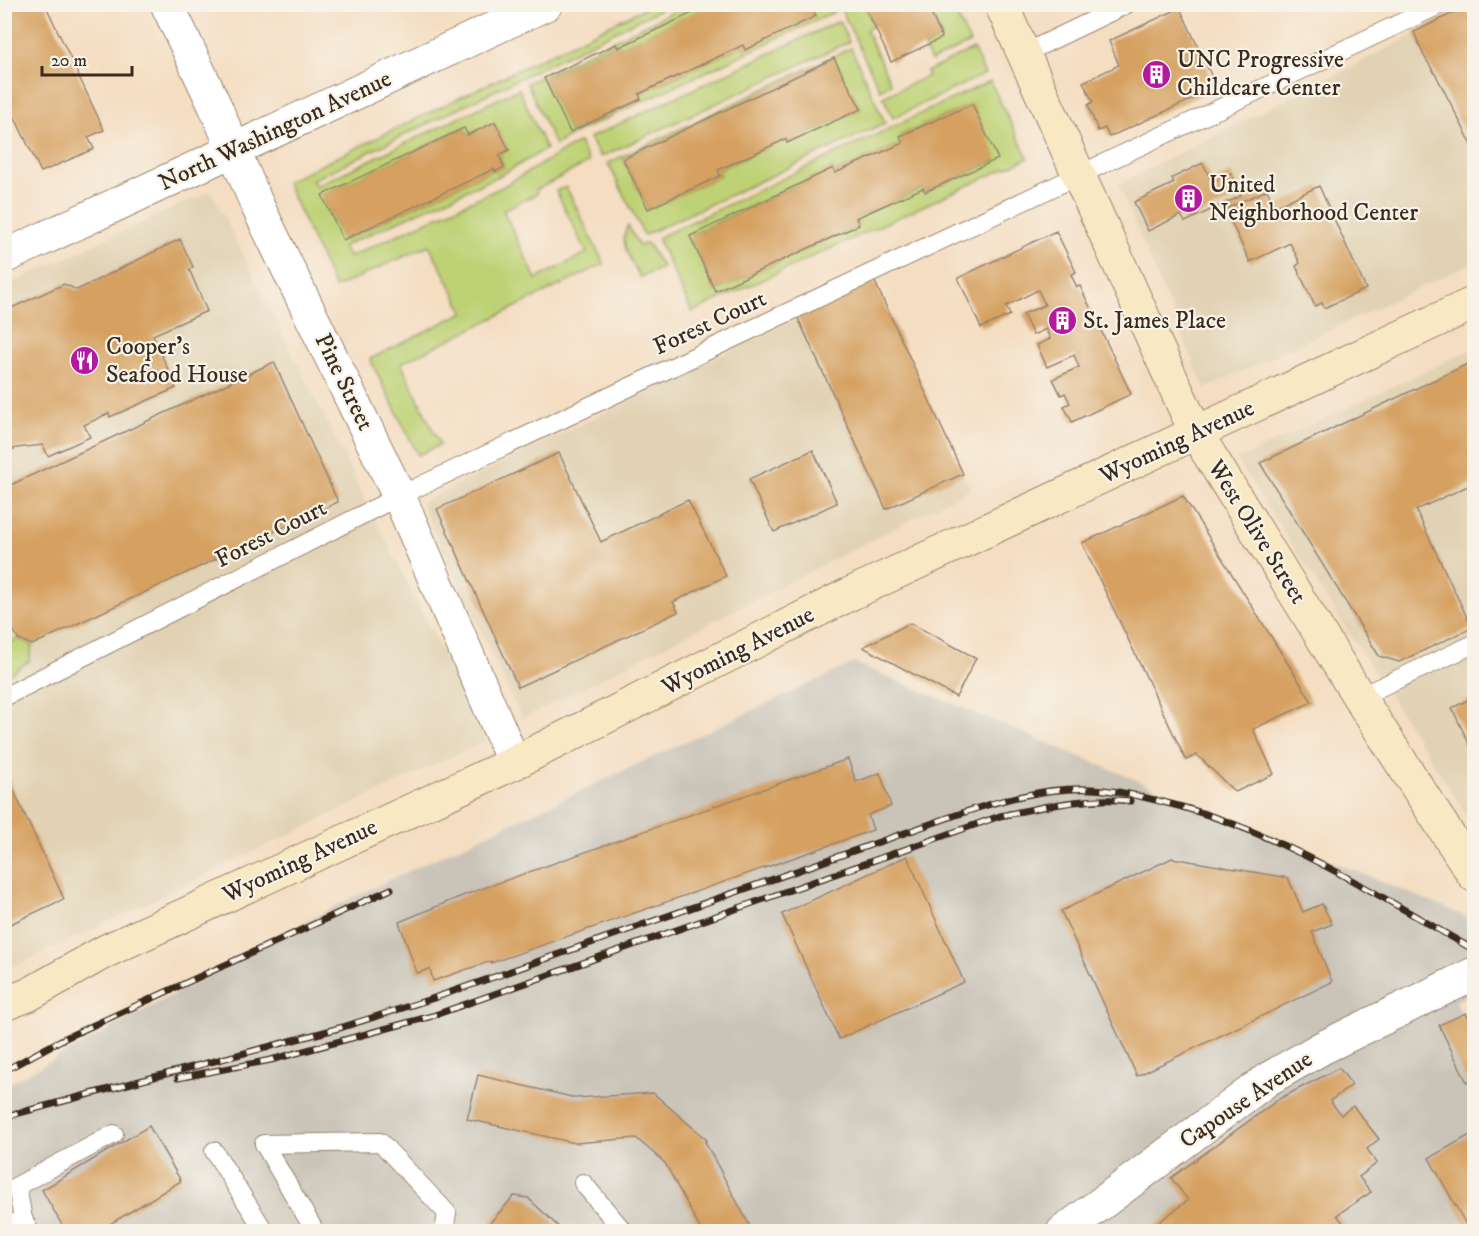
<svg xmlns="http://www.w3.org/2000/svg" width="1479" height="1236" viewBox="0 0 1479 1236" font-family="'IM FELL DW Pica',serif">
  <style>
    .built { fill: #e1d2b4 }
    .industrial { fill: #c9c3b8 }
    .green { fill: #bed275; stroke: #7c7e4a; stroke-width: 1.5; fill-rule: evenodd }
    .building { fill: #d5a060 }
    .lines { fill: none; stroke-linecap: round; stroke-linejoin: round }
    .service-casing { stroke: #988470; stroke-width: 20 }
    .minor-casing { stroke: #988470; stroke-width: 35 }
    .tertiary-casing { stroke: #988470; stroke-width: 35 }
    .secondary-casing { stroke: #988470; stroke-width: 35 }
    .service { stroke: #fff; stroke-width: 18 }
    .minor { stroke: #fff; stroke-width: 33 }
    .tertiary { stroke: #fff; stroke-width: 33 }
    .secondary { stroke: #f8e8c3; stroke-width: 33 }
    .rail-casing { stroke: #3b2a1e; stroke-width: 7 }
    .rail { stroke: #f7f3e8; stroke-width: 4.5; stroke-dasharray: 14; stroke-linecap: butt }
    .labels { text-anchor: middle; dominant-baseline: central; stroke-width: 4.5; stroke-linejoin: round; paint-order: stroke }
    .poi-label { font-size: 24px; fill: #3b2a1e; stroke: #f7f3e8; text-anchor: start }
    .street-label { font-size: 24px; fill: #3b2a1e; stroke: #f7f3e8 }
  </style>
  <rect width="100%" height="100%" fill="#f7f3e8"/>
  <filter id="ink" filterUnits="userSpaceOnUse"><feTurbulence type="fractalNoise" baseFrequency=".0167" numOctaves="2"/><feDisplacementMap in="SourceGraphic" scale="12" xChannelSelector="R" yChannelSelector="G"/><feConvolveMatrix kernelMatrix="1 2 1 2 8 2 1 2 1" color-interpolation-filters="sRGB"/></filter>
  <filter id="wash" filterUnits="userSpaceOnUse"><feTurbulence type="fractalNoise" baseFrequency=".008" numOctaves="4" result="noise"/><feDisplacementMap in="SourceGraphic" scale="24" xChannelSelector="R" yChannelSelector="G"/><feGaussianBlur stdDeviation="1.35" result="paint"/><feColorMatrix in="noise" values="0 0 0 0 0 0 0 0 0 0 0 0 0 0 0 0 0 1.4 0 .05"/><feComposite in="paint" operator="in"/></filter>
  <g filter="url(#wash)">
    <rect width="100%" height="100%" fill="#f4ddc1"/>
    <!-- built -->
    <g class="built">
      <polygon points="1474,5 1474,262 1205,389 1118,184"/>
      <polygon points="211,191 486,740 5,971 5,677 13,673 18,639 5,644 5,286"/>
      <polygon points="874,280 970,489 522,719 421,503"/>
      <polygon points="1474,348 1474,826 1237,460"/>
    </g>
    <!-- industrial -->
    <polygon class="industrial" points="854,663 1474,920 1474,991 1456,1002 1474,1038 1474,1231 5,1232 5,1086 347,900"/>
    <!-- green -->
    <g class="green">
      <path d="M651,5H669L312,180L316,186L519,89L546,149L501,175L343,246L349,257L502,187L579,142L589,162L536,190L537,194L503,210L536,279L587,253L556,191L566,187L604,264L401,363L440,445L418,455L370,359L464,312L429,245L335,288L286,182ZM495,123L508,150L499,155L504,167L495,172L494,169L343,240L322,195L464,128L468,135Z"/>
      <polygon points="686,5 711,5 618,48 616,44 544,78 570,132 641,99 639,94 743,45 745,50 810,5 830,5 834,12 579,131 555,145 527,83"/>
      <polygon points="839,5 864,5 874,25 866,30 891,84 880,90"/>
      <polygon points="927,5 952,5 970,43 931,61 924,47 942,38"/>
      <polygon points="839,21 849,42 601,157 589,138"/>
      <path d="M851,48L885,123L644,235L608,163ZM834,59L861,109L788,143L786,139L718,170L720,176L648,209L623,159Z"/>
      <polygon points="973,49 985,74 893,118 883,97 928,76 926,72"/>
      <path d="M990,81L1028,158L692,312L657,238ZM972,104L997,160L925,192L923,188L856,218L859,225L715,291L690,235L833,168L835,173L903,143L900,136Z"/>
      <path d="M628,226L639,246L647,243L663,268L640,277C632,263 617,241 628,226Z"/>
      <polygon points="18,639 32,645 29,661 5,677 5,644"/>
    </g>
    <g id="blocks">
      <!-- building -->
      <g class="building">
        <polygon points="4,4 45,4 104,130 88,137 94,149 41,172 4,95"/>
        <polygon points="711,4 810,4 816,16 745,50 743,45 639,94 641,99 570,132 544,78 616,44 618,48"/>
        <polygon points="864,4 927,4 942,38 891,62"/>
        <polygon points="1471,4 1474,4 1474,149 1436,75 1424,56 1414,32"/>
        <polygon points="1180,8 1217,88 1109,137 1105,128 1098,131 1088,105 1093,102 1083,82 1119,65 1109,41"/>
        <polygon points="834,58 861,109 787,143 786,139 718,170 720,176 648,209 623,159"/>
        <polygon points="972,104 998,159 925,192 923,188 856,218 859,225 715,291 690,236 833,168 835,173 903,143 900,136"/>
        <polygon points="495,122 509,150 499,155 504,167 495,172 494,169 343,240 322,195 464,128 468,135"/>
        <polygon points="1203,163 1212,182 1231,173 1241,196 1185,222 1181,215 1148,231 1134,202 1174,183 1172,178"/>
        <polygon points="1319,186 1366,289 1324,308 1322,303 1315,306 1296,266 1300,263 1290,243 1250,262 1225,209 1267,190 1275,207"/>
        <polygon points="1056,231 1076,272 1071,275 1077,287 1080,286 1131,394 1072,422 1064,406 1070,403 1065,393 1061,395 1053,379 1079,367 1074,355 1047,367 1037,345 1050,339 1046,329 1033,335 1023,314 1045,305 1038,290 1006,306 1010,315 981,328 958,278"/>
        <polygon points="180,239 193,267 189,269 207,311 153,335 176,388 110,417 109,413 84,425 90,437 48,456 43,445 16,448 4,453 4,309 7,310 64,284 77,290"/>
        <polygon points="874,280 963,474 886,509 797,316"/>
        <polygon points="1474,361 1474,490 1472,484 1416,510 1472,628 1399,662 1379,656 1260,463"/>
        <polygon points="274,362 338,502 32,645 18,639 4,610 4,488"/>
        <polygon points="813,450 837,503 774,532 749,479"/>
        <polygon points="559,453 601,542 688,500 726,576 673,602 678,612 518,687 437,509"/>
        <polygon points="1183,496 1312,702 1253,729 1274,774 1235,792 1197,755 1186,760 1082,543"/>
        <polygon points="910,623 976,658 956,697 863,647"/>
        <polygon points="1474,697 1474,754 1452,708"/>
        <polygon points="848,759 856,782 880,773 891,806 868,815 873,830 491,963 491,961 433,981 430,969 417,973 399,922 467,894"/>
        <polygon points="4,770 64,899 4,927"/>
        <polygon points="907,856 964,982 839,1039 782,914"/>
        <polygon points="1172,858 1288,878 1303,912 1322,904 1332,924 1312,932 1332,982 1137,1076 1061,911"/>
        <polygon points="1466,1013 1474,1030 1474,1078 1467,1082 1439,1025"/>
        <polygon points="1339,1068 1352,1085 1330,1101 1341,1115 1353,1106 1379,1139 1367,1149 1377,1163 1359,1177 1371,1192 1337,1215 1350,1232 1146,1232 1188,1200 1171,1178 1279,1099"/>
        <polygon points="478,1075 576,1098 653,1093 707,1140 705,1142 753,1232 702,1232 665,1163 636,1138 575,1143 467,1119"/>
        <polygon points="149,1126 181,1181 97,1232 66,1232 42,1190"/>
        <polygon points="1470,1135 1474,1143 1474,1224 1468,1228 1429,1158"/>
        <polygon points="514,1196 528,1198 564,1232 482,1232"/>
      </g>
    </g>
  </g>
  <g filter="url(#ink)">
    <use href="#blocks" fill-opacity="0" stroke="#988470" stroke-width="1.5"/>
    <g class="lines">
      <defs>
        <g id="service">
          <polyline points="1023,54 1127,4"/>
          <polyline points="4,697 399,496 1441,4"/>
          <polyline points="1359,697 1474,644"/>
          <polyline points="214,1151 265,1232"/>
          <polyline points="583,1183 624,1232"/>
          <polyline points="23,1219 17,1186 114,1134"/>
          <polyline points="4,1228 23,1219 30,1232"/>
          <polyline points="307,1232 313,1228 264,1144 380,1142 447,1213 444,1232"/>
        </g>
        <g id="minor">
          <polyline points="167,4 215,106 258,207 399,496 514,763"/>
          <polyline points="1063,1232 1268,1079 1322,1048 1451,985"/>
        </g>
        <g id="tertiary">
          <polyline points="4,257 546,4"/>
          <polyline points="1451,985 1474,974"/>
        </g>
        <g id="secondary">
          <polyline points="1001,4 1196,433 1359,697 1474,875"/>
          <polyline points="4,1004 28,995 106,951 514,763 850,594 1474,303"/>
        </g>
      </defs>
      <!-- service casing -->
      <use href="#service" class="service-casing"/>
      <!-- minor casing -->
      <use href="#minor" class="minor-casing"/>
      <!-- tertiary casing -->
      <use href="#tertiary" class="tertiary-casing"/>
      <!-- secondary casing -->
      <use href="#secondary" class="secondary-casing"/>
      <!-- service -->
      <use href="#service" class="service"/>
      <!-- minor -->
      <use href="#minor" class="minor"/>
      <!-- tertiary -->
      <use href="#tertiary" class="tertiary"/>
      <!-- secondary -->
      <use href="#secondary" class="secondary"/>
      <defs>
        <g id="rail">
          <polyline points="4,1071 61,1040 391,889"/>
          <path d="M178,1078L271,1060L432,1016L1000,816C1043,807 1087,796 1130,801"/>
          <path d="M4,1117L343,1027L434,998L953,816C998,801 1043,787 1091,789C1116,790 1139,796 1163,802C1275,829 1374,893 1474,950"/>
        </g>
      </defs>
      <!-- rail casing -->
      <use href="#rail" class="rail-casing"/>
      <!-- rail -->
      <use href="#rail" class="rail"/>
    </g>
  </g>
  <!-- icons -->
  <defs>
    <symbol id="building-disc" viewBox="-11 -11 22 22"><circle r="9.5" fill="#b5179e" stroke="#f7f3e8"/><path d="M-4-6H4V6H1V3H-1V6H-4ZM-2.5-4.3h1.7v1.8h-1.7ZM.8-4.3h1.7v1.8H.8ZM-2.5-1h1.7V.8h-1.7ZM.8-1h1.7V.8H.8Z" fill="#fff"/></symbol>
    <symbol id="restaurant-disc" viewBox="-11 -11 22 22"><circle r="9.5" fill="#b5179e" stroke="#f7f3e8"/><path d="M-5-6h1v4h1v-4h1v4h1v-4h1v5L-1.5 .5V6h-2V.5L-5-1ZM5-6V6H3V1.5H1.5Q1.5-4 5-6Z" fill="#fff"/></symbol>
  </defs>
  <g fill-rule="evenodd">
    <use href="#building-disc" x="1140" y="58" width="33" height="33"/>
    <use href="#building-disc" x="1172" y="182" width="33" height="33"/>
    <use href="#building-disc" x="1046" y="304" width="33" height="33"/>
    <use href="#restaurant-disc" x="68" y="344" width="33" height="33"/>
  </g>
  <g class="labels">
    <!-- poi labels -->
    <g class="poi-label">
      <text x="1177" y="60">UNC Progressive<tspan x="1177" dy="28">Childcare Center</tspan></text>
      <text x="1209" y="185">United<tspan x="1209" dy="28">Neighborhood Center</tspan></text>
      <text x="1083" y="321">St. James Place</text>
      <text x="106" y="347">Cooper's<tspan x="106" dy="28">Seafood House</tspan></text>
    </g>
    <!-- street labels -->
    <g class="street-label">
      <text transform="translate(275 131) rotate(-25)">North Washington Avenue</text>
      <text transform="translate(710 323) rotate(-25)">Forest Court</text>
      <text transform="translate(344 382) rotate(64)">Pine Street</text>
      <text transform="translate(1177 442) rotate(-25)">Wyoming Avenue</text>
      <text transform="translate(1257 532) rotate(58)">West Olive Street</text>
      <text transform="translate(271 534) rotate(-27)">Forest Court</text>
      <text transform="translate(738 651) rotate(-27)">Wyoming Avenue</text>
      <text transform="translate(300 861) rotate(-25)">Wyoming Avenue</text>
      <text transform="translate(1246 1100) rotate(-34)">Capouse Avenue</text>
    </g>
  </g>
  <!-- margin -->
  <rect width="1479" height="1236" fill="none" stroke="#f7f3e8" stroke-width="24"/>
  <!-- scale -->
  <path d="M42 66v9h90v-9" fill="none" stroke="#3b2a1e" stroke-width="3"/>
  <text x="51" y="66" font-size="18" fill="#3b2a1e" stroke="#f7f3e8" stroke-width="4.5" paint-order="stroke">20 m</text>
</svg>
